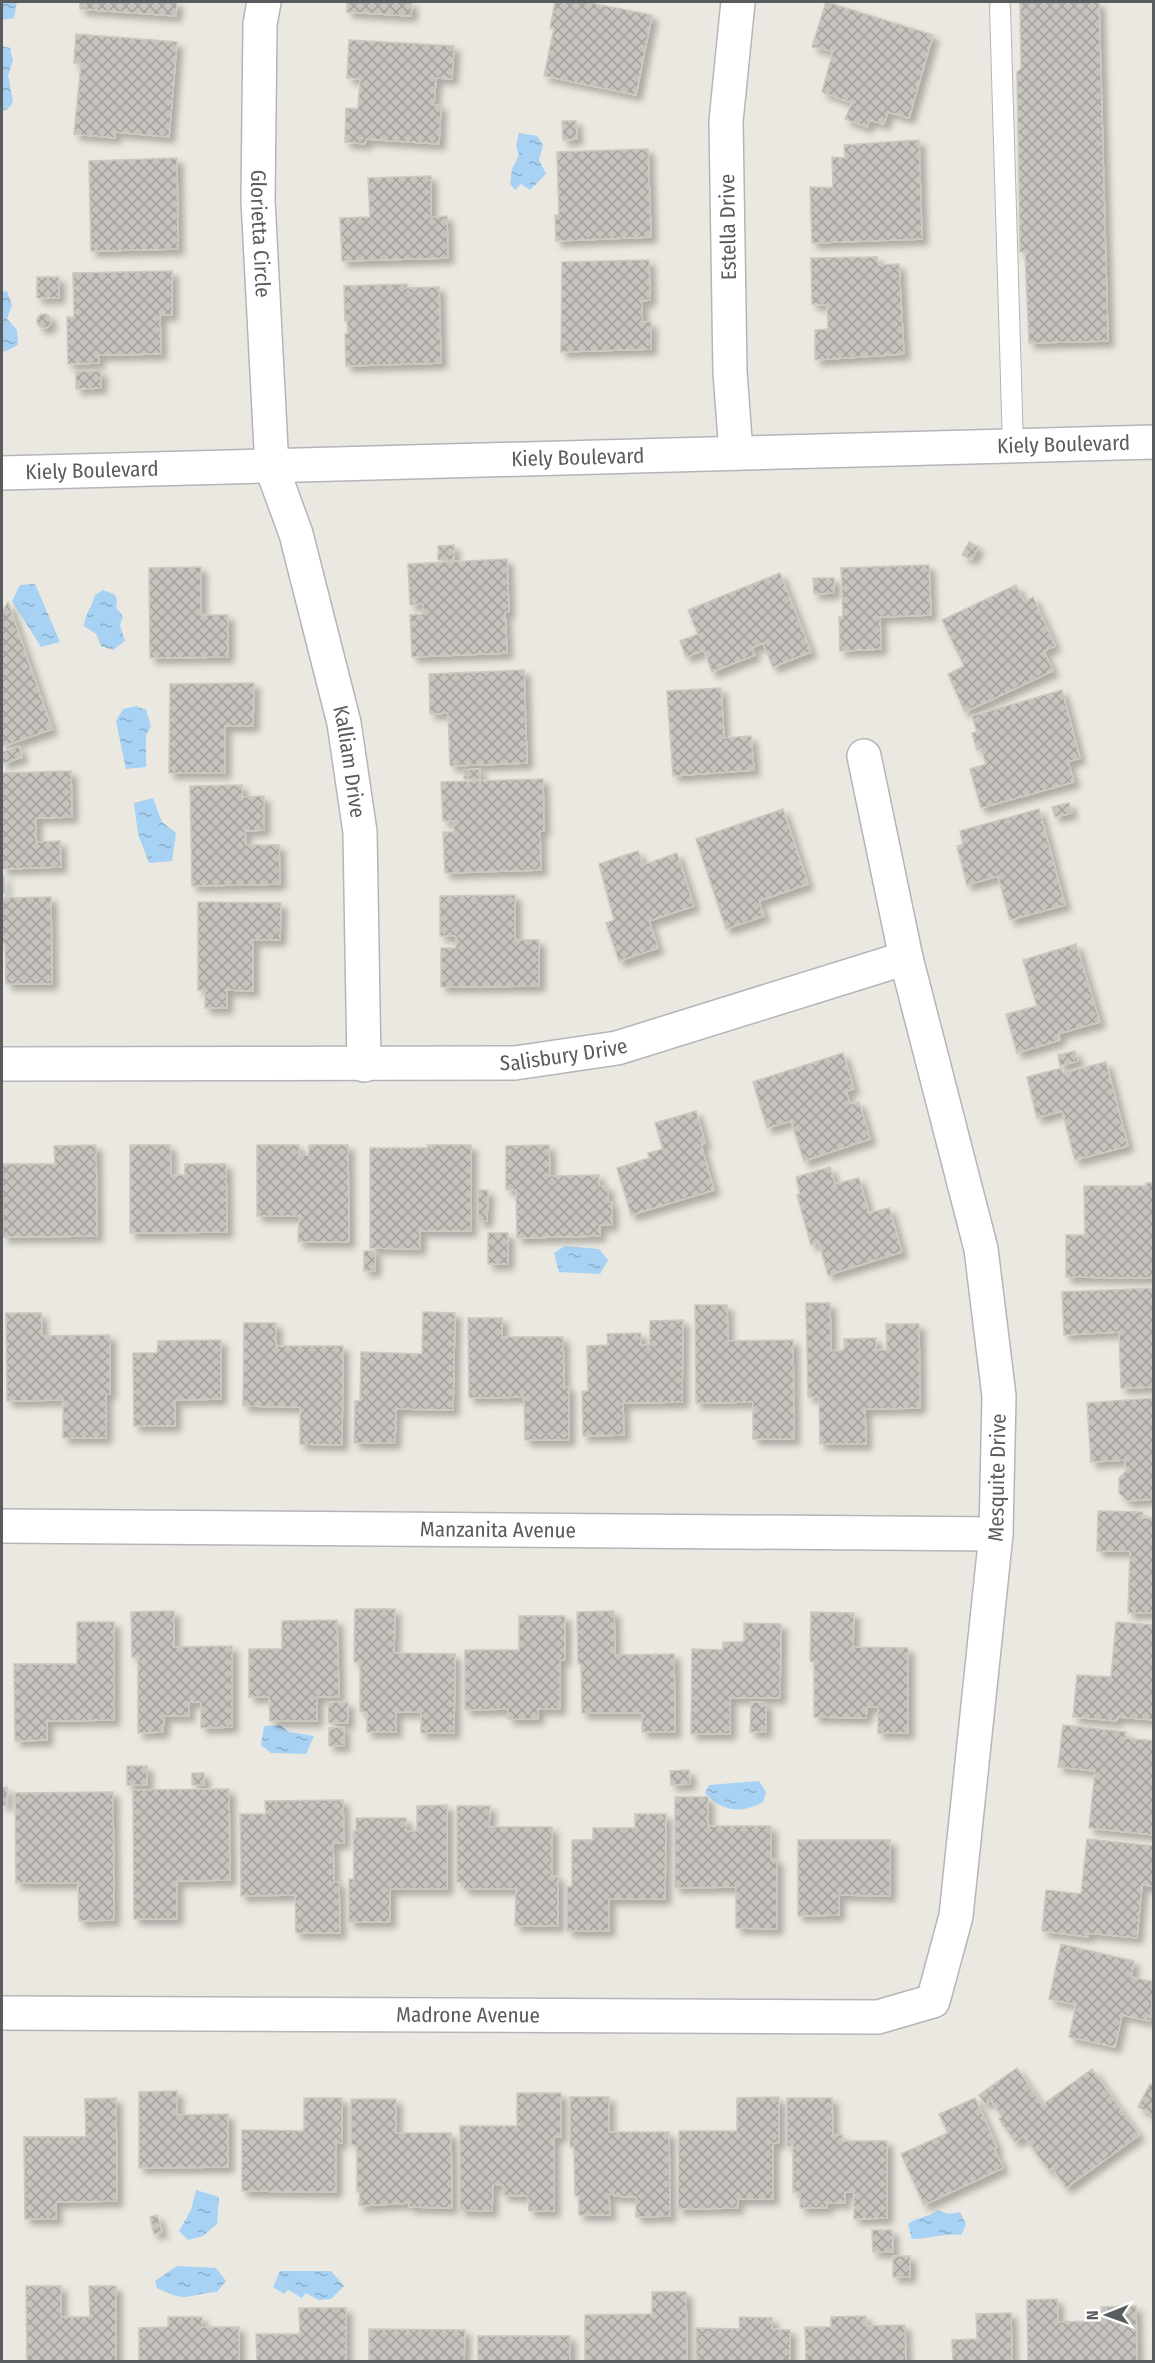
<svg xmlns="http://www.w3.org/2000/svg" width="1155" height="2363" viewBox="0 0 1155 2363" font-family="'Fira Sans Condensed',sans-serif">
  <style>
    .water { fill: url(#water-ripples) }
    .building { fill: url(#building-cross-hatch); stroke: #cec9bf; stroke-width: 1.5; filter: url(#shadow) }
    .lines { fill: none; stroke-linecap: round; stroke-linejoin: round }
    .lane-casing { stroke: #b3b6b9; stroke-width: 22 }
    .street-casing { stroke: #b3b6b9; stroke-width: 36 }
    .secondary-casing { stroke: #b2b5b9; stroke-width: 36 }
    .lane { stroke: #fff; stroke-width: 20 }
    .street { stroke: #fff; stroke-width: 33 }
    .secondary { stroke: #fff; stroke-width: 33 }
    .labels { text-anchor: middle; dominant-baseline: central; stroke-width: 4.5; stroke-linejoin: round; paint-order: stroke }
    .street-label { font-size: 21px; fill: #595c5f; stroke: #fff }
  </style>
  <defs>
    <pattern id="water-ripples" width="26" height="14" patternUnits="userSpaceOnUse" patternTransform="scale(1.5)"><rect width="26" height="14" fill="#a7d2f3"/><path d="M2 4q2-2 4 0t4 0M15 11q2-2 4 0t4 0" fill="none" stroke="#8baec8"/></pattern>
    <pattern id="building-cross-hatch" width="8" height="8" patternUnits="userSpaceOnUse" patternTransform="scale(1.5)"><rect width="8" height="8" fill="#c7c4bf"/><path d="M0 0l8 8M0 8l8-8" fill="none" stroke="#a5a29e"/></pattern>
    <filter id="shadow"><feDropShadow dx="5.5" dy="5.5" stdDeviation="3" flood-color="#0004"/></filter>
  </defs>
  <rect width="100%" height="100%" fill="#eae8e0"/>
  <!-- water -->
  <g class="water">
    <polygon points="2,2 17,2 14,18 2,20"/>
    <polygon points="2,46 10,48 13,61 8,75 13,102 8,109 2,111"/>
    <polygon points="519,133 537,136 543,145 539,160 546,174 530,190 521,184 515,190 510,184 512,169 519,155 516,146"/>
    <polygon points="7,291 12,305 7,319 17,330 18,345 4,352 2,349 2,292"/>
    <polygon points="35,584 60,642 41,647 12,601 20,585"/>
    <path d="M103,590L114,594L117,599L116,608L123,616L120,625L125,641L113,650L101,646L96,634L84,626C85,614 92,607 95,595Z"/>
    <polygon points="136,706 146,710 151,726 146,735 146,767 126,769 116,721 123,709"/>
    <polygon points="153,798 162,822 176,833 172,861 149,863 138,834 134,803"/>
    <polygon points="565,1246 599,1249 608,1260 600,1274 559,1272 554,1253"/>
    <polygon points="280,1725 289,1732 314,1736 306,1754 271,1753 261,1745 264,1726"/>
    <path d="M759,1781L766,1792L763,1802C741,1814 723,1812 705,1793L709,1785Z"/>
    <polygon points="196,2190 219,2197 217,2224 203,2236 188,2240 179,2231 191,2210"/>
    <path d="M938,2210L948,2214L960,2212L966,2225L961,2235C944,2233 929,2239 912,2239L908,2224C918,2216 929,2218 938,2210Z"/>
    <path d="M177,2266L216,2268L226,2281L217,2292C185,2294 190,2304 157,2288L155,2281Z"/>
    <polygon points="280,2271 331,2271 344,2286 331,2299 319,2300 306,2293 302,2298 288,2290 284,2294 273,2287"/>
  </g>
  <!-- building -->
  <g class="building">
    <polygon points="80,2 177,2 176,16 80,9"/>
    <polygon points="347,2 412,2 411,16 347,12"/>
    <polygon points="555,2 585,2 652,15 636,95 544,76 554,28 550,28"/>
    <polygon points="826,2 933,35 909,118 888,112 884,124 870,120 867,127 845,119 852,103 822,92 833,51 812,47"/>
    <polygon points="1020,2 1099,2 1108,341 1029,343 1025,252 1020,252 1017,72 1021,69"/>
    <polygon points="76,34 177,42 169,137 115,132 115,138 74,134 81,64 74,63"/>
    <polygon points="349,40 454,46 452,79 436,78 434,105 441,105 439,144 366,139 365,144 345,142 346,108 358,109 360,79 347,78"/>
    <polygon points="562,121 576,121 577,139 563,140"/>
    <polygon points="919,140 922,239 812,243 810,187 833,188 832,157 845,158 844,145"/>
    <polygon points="648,149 651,237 556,241 555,215 559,215 557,152"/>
    <polygon points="177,158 178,249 91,251 89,161"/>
    <polygon points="431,176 431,217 447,216 448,258 342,261 340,218 370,217 368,178"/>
    <polygon points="877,257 878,265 899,264 904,354 815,360 815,330 828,329 827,305 812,304 811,258"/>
    <polygon points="649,260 650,300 642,301 642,322 651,322 651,349 561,352 562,262"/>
    <polygon points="172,271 172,315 160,315 161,354 98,355 99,363 68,364 67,317 74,317 73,273"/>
    <rect x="37" y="277" width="22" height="21"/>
    <polygon points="407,284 407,288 439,287 441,363 346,366 345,334 348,334 347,321 345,321 344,286"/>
    <circle cx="44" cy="321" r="7"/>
    <polygon points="76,371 101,371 101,388 76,389"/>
    <polygon points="969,542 978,547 972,559 962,555"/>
    <polygon points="454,545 454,560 438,560 438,546"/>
    <polygon points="507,559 509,612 505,612 507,653 412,657 410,615 423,614 423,604 410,605 408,564"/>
    <polygon points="929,565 931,615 880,617 881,649 840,651 839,617 843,617 841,568"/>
    <polygon points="201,567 201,615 228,615 228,657 150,658 149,568"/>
    <polygon points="780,573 811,652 773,667 763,643 752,648 755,655 712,672 704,650 686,657 680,641 698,634 688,610"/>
    <polygon points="813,578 834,578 834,593 814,594"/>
    <polygon points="1016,585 1024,602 1033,597 1055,646 1044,651 1053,671 965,712 948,674 964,666 942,620"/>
    <polygon points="8,602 52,729 2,747 2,612"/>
    <polygon points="524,670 527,763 450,766 448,713 430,714 429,674"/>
    <polygon points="254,683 253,726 225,726 225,773 169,773 170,684"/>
    <polygon points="721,688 724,738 751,736 754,770 673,776 667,691"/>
    <polygon points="1062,690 1080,758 1068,762 1074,782 981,808 970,769 986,764 981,748 977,750 972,733 977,732 972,716"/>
    <polygon points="19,746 22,757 2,764 2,752"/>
    <polygon points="480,769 480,779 464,779 464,770"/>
    <polygon points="71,771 72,817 36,818 36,842 60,841 61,867 2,869 2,773"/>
    <polygon points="543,779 544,831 540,831 541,870 445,873 443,832 454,832 454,821 443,821 441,782"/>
    <polygon points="242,785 242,797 264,796 264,830 245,831 246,845 279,845 280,884 192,886 190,786"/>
    <polygon points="1069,803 1072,813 1055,817 1052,807"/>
    <polygon points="783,809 808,884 759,901 764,916 726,929 696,839"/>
    <polygon points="1039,809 1065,905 1010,920 998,876 967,885 957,846 963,844 960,831"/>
    <polygon points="638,851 643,865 677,853 694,906 649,921 658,948 619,961 606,923 614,920 599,864"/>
    <polygon points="2,876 4,876 5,893 2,893"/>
    <polygon points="515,895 515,940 539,940 539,986 441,987 441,948 456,948 456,936 440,936 440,896"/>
    <polygon points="51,897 52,984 6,984 5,943 2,943 2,898"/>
    <polygon points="198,902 281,903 280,940 253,940 253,991 227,990 227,1008 205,1008 205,990 198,990"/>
    <polygon points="1076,944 1100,1022 1058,1034 1060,1040 1017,1053 1006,1014 1037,1006 1023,960"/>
    <polygon points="1075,1051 1078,1061 1060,1066 1058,1055"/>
    <polygon points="843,1053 854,1089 846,1091 850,1104 859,1102 870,1139 804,1161 791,1121 767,1128 753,1082"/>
    <polygon points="1106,1062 1128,1146 1075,1160 1062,1111 1037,1118 1027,1077 1062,1068 1063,1073"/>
    <polygon points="696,1111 705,1143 701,1145 714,1190 631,1215 617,1168 649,1158 648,1153 663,1149 655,1123"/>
    <polygon points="96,1145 97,1236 3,1237 2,1164 55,1164 54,1146"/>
    <polygon points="130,1145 170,1145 171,1175 185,1175 185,1164 226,1164 227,1232 130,1233"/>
    <polygon points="257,1145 299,1145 299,1155 309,1155 309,1145 348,1145 349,1242 298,1242 299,1216 257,1216"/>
    <polygon points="427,1145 471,1145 471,1231 420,1231 420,1249 370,1248 370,1148 428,1148"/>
    <polygon points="549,1145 550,1176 599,1175 599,1186 608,1186 608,1202 612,1202 612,1225 600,1225 600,1236 517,1238 516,1190 506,1190 506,1146"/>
    <polygon points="830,1167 835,1184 859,1178 869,1213 889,1208 902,1252 828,1275 819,1242 811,1245 797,1195 800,1194 796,1177"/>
    <polygon points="1146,1183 1154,1183 1154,1278 1066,1277 1066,1235 1085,1235 1084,1186 1146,1186"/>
    <polygon points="478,1190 488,1190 487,1221 478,1221"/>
    <rect x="488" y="1233" width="20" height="31"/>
    <rect x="364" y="1251" width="11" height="20"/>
    <polygon points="1154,1288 1154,1387 1121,1388 1119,1332 1064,1335 1062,1292"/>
    <polygon points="806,1303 830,1303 831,1351 844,1350 844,1339 876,1338 876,1350 887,1350 886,1324 919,1324 920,1408 865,1409 866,1444 820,1444 819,1397 808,1397"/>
    <polygon points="695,1305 727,1305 728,1341 793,1340 794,1439 753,1439 753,1402 696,1403"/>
    <polygon points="423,1312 455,1313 453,1410 396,1409 395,1443 354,1443 355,1401 360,1401 361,1352 422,1354"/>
    <polygon points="6,1313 41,1313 42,1336 110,1335 110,1394 106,1394 106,1438 63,1438 63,1400 7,1401"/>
    <polygon points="468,1318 502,1318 502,1337 563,1337 564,1387 569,1387 569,1440 525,1440 524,1397 469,1398"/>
    <polygon points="683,1320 682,1402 623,1403 624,1435 583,1436 582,1391 588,1391 587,1346 608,1345 607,1334 641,1333 641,1345 650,1345 650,1321"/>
    <polygon points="244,1323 276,1323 276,1346 343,1346 342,1445 300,1444 300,1407 243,1406"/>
    <polygon points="221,1340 221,1399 175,1400 175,1426 134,1426 133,1353 157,1353 158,1341"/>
    <polygon points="1154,1398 1154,1499 1128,1501 1119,1493 1119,1478 1126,1471 1125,1460 1091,1462 1087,1403"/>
    <polygon points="1098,1511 1143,1512 1142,1518 1154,1518 1154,1613 1128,1613 1130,1551 1097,1551"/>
    <polygon points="355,1609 395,1609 394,1653 455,1654 454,1733 421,1733 421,1712 396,1712 396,1732 367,1732 367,1712 360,1712 360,1662 354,1662"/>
    <polygon points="174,1611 174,1647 232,1646 232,1727 201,1728 201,1702 189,1702 189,1716 164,1716 163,1732 138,1733 138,1657 132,1657 131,1612"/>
    <polygon points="614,1611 615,1655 674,1654 675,1732 642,1732 642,1713 582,1713 581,1664 578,1664 577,1612"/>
    <polygon points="811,1612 854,1613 853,1647 908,1648 908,1733 878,1733 878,1707 867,1707 866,1718 814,1717 814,1662 810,1661"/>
    <polygon points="519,1616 565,1616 565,1660 560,1660 560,1709 538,1709 538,1719 508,1719 508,1709 465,1710 465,1650 519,1650"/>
    <polygon points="337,1620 339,1697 317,1697 317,1721 270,1721 269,1697 249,1697 249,1649 282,1649 282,1621"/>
    <polygon points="77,1622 114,1622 114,1720 47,1721 47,1740 15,1741 14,1664 77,1664"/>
    <polygon points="1116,1622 1154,1625 1154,1720 1118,1717 1117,1721 1073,1717 1077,1675 1111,1677"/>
    <polygon points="744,1623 781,1624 780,1698 730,1698 730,1734 691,1734 692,1649 723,1650 723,1642 744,1642"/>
    <polygon points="328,1702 348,1702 348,1723 329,1723"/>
    <polygon points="751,1702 766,1703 766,1732 750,1732"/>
    <polygon points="1063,1725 1126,1732 1125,1738 1154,1741 1154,1835 1089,1828 1095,1771 1058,1767"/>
    <polygon points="344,1727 344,1746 329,1746 329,1728"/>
    <rect x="127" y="1766" width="20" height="19"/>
    <polygon points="689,1770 690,1784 671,1785 670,1771"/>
    <rect x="192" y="1773" width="12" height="12"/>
    <polygon points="7,1787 7,1805 2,1805 2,1788"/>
    <polygon points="229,1789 230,1880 177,1881 177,1919 134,1919 133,1790"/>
    <polygon points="113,1792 114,1920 79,1921 78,1883 16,1883 15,1793"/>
    <polygon points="675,1797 708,1797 708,1826 771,1826 771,1859 777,1859 777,1929 736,1928 736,1887 675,1888"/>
    <polygon points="343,1800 344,1843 333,1843 334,1882 339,1882 340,1933 296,1933 295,1895 241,1896 240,1814 266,1814 265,1801"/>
    <polygon points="447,1805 447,1889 390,1889 390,1922 349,1922 349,1879 354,1879 353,1831 356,1831 356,1818 406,1818 406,1831 417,1831 417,1806"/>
    <polygon points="457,1806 490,1806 489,1827 552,1827 552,1877 558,1876 558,1926 515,1926 516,1889 464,1889 464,1882 457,1882"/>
    <polygon points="635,1814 666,1814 665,1899 609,1899 609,1931 567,1931 567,1887 572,1886 572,1840 593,1840 593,1828 635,1828"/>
    <polygon points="1087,1839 1154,1846 1154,1886 1142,1885 1137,1938 1088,1933 1088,1937 1042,1931 1046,1890 1081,1894"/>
    <polygon points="798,1840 890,1840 890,1896 839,1895 839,1915 798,1916"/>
    <polygon points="1061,1944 1134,1961 1131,1977 1154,1982 1150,2021 1122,2015 1115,2047 1069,2037 1076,2005 1049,1999"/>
    <polygon points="1017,2068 1042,2105 1092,2069 1139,2135 1066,2188 1052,2168 1049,2171 1024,2136 1015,2142 999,2119 1002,2117 991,2100 985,2104 979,2095"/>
    <polygon points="1150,2084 1154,2086 1154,2115 1138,2107"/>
    <polygon points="177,2091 177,2115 228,2114 228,2167 139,2168 139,2092"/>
    <polygon points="517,2093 561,2093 561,2137 554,2137 554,2211 529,2211 528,2196 503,2195 503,2185 493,2184 492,2211 460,2210 460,2126 517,2126"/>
    <polygon points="570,2097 609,2097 609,2132 669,2132 670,2216 636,2217 636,2197 614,2196 614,2194 609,2194 610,2215 579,2215 579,2196 575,2196 574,2147 570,2147"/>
    <polygon points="779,2097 779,2143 773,2143 773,2199 738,2199 738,2208 678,2209 679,2131 737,2131 737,2098"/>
    <polygon points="116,2098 117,2201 56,2202 56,2219 25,2219 24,2137 86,2137 85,2099"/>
    <polygon points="304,2098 342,2098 342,2143 336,2142 336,2192 242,2191 242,2130 304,2131"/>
    <polygon points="787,2098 832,2098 833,2135 842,2135 842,2141 887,2141 887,2218 854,2219 854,2192 845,2192 845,2203 827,2203 827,2208 800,2208 800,2192 793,2192 793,2146 787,2146"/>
    <polygon points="975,2098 997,2147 994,2148 1003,2168 924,2205 901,2154 948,2133 939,2114"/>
    <polygon points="351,2099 396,2099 396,2133 451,2133 452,2208 409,2207 409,2203 359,2206 360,2192 357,2192 357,2146 351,2145"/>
    <polygon points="157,2215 162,2232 154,2234 150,2217"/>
    <polygon points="872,2230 892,2230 893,2252 873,2252"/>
    <rect x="893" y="2256" width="17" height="21"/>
    <polygon points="26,2286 61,2286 61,2317 90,2317 89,2286 116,2286 116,2362 27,2362"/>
    <polygon points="652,2292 686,2292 687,2362 585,2362 585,2315 652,2314"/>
    <polygon points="1057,2299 1058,2322 1102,2321 1101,2307 1136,2306 1137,2362 1028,2362 1027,2300"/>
    <polygon points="299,2308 346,2308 346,2362 257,2362 256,2334 300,2334"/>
    <polygon points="1011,2313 1012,2362 953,2362 952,2340 977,2339 976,2314"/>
    <polygon points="866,2316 866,2326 905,2325 906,2362 806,2362 805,2327 831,2327 831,2317"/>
    <polygon points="168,2317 202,2317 202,2327 239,2327 239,2362 139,2362 139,2328 168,2327"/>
    <polygon points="739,2317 772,2318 772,2329 790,2330 790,2362 696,2362 696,2328 740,2329"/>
    <polygon points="369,2329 465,2330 464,2362 369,2362"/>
    <rect x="478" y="2336" width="92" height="26"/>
  </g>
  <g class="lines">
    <defs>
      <polyline id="lane" points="1000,7 1013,447"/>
      <g id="street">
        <path id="s1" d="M264,2L260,24L258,200L272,468L296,534L344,723L360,832L364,1065"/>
        <polyline points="736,453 730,372 726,121 738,2"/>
        <path id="s2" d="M2,1064L515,1063L617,1048L906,958L864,756"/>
        <path id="s3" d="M2,1526L996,1534"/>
        <path id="s4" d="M2,2013L878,2017L933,2001L956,1916L996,1534L999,1396L981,1249L906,958"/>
      </g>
      <g id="secondary">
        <path id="s5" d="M2,473L1154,442"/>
      </g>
    </defs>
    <!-- lane casing -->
    <use href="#lane" class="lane-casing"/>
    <!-- street casing -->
    <use href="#street" class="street-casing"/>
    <!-- secondary casing -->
    <use href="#secondary" class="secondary-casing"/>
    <!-- lane -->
    <use href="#lane" class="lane"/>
    <!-- street -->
    <use href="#street" class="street"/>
    <!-- secondary -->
    <use href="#secondary" class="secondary"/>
  </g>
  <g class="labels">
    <!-- street labels -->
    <g class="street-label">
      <text transform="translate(728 227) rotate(-91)">Estella Drive</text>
      <text stroke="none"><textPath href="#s1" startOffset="232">Glorietta Circle</textPath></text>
      <text stroke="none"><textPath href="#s5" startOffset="1062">Kiely Boulevard</textPath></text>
      <text stroke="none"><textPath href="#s5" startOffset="576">Kiely Boulevard</textPath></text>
      <text stroke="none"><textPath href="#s5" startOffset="90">Kiely Boulevard</textPath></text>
      <text stroke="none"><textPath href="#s1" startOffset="771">Kalliam Drive</textPath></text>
      <text stroke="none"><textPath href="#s2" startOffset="562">Salisbury Drive</textPath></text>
      <text stroke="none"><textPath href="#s4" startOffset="1462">Mesquite Drive</textPath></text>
      <text stroke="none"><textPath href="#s3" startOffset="496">Manzanita Avenue</textPath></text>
      <text stroke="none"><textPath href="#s4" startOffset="466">Madrone Avenue</textPath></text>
    </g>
  </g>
  <!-- border -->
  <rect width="1155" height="2363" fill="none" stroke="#595c5f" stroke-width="6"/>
  <!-- north arrow -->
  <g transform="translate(1107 2315) rotate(269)" stroke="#ffffff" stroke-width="4.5" paint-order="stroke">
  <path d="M0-4.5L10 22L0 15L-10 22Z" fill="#595c5f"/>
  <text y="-9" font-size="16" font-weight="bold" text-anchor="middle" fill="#595c5f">N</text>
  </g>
</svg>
